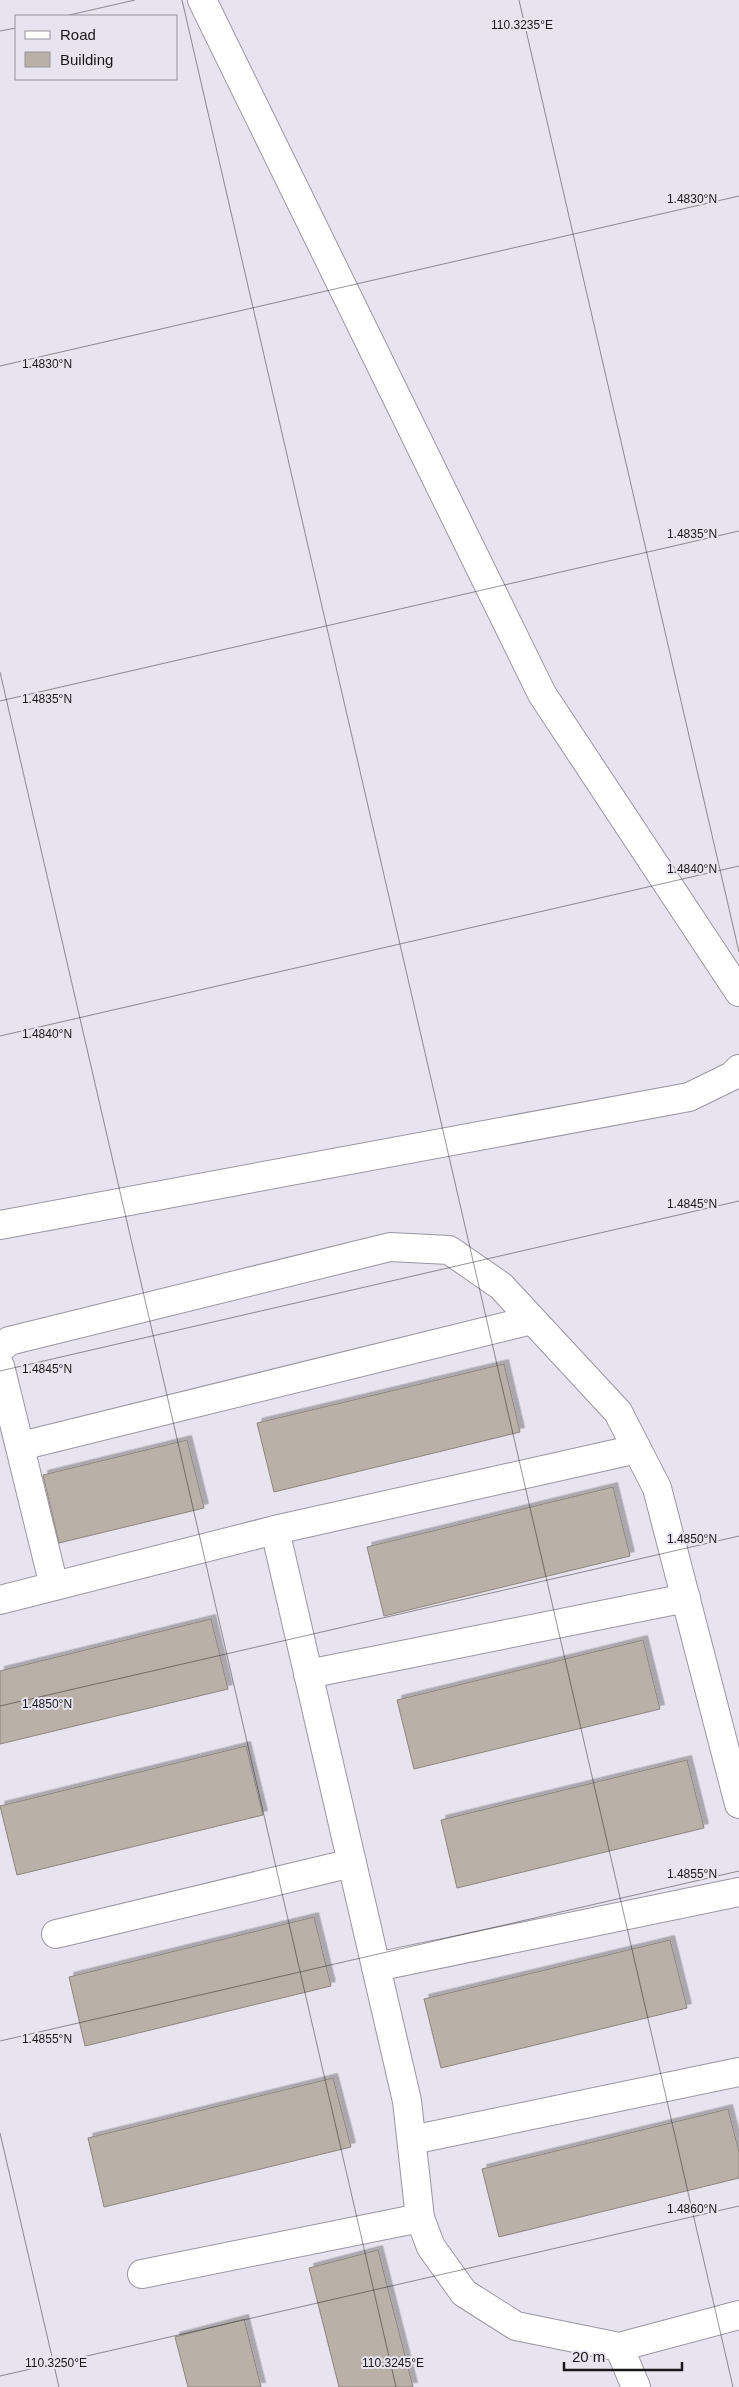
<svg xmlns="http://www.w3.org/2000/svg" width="739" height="2387" viewBox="0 0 739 2387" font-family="Arial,sans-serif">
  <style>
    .building { fill: #b9b1a7; stroke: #8d857c; filter: url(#shadow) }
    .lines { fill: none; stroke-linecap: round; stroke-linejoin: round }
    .minor-casing { stroke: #9a96a1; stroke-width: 30 }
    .minor { stroke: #fff; stroke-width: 28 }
    .ticks { fill: none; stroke: #18171b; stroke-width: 1; stroke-opacity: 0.45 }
    .ticks-label { font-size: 12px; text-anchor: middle; fill: #18171b; stroke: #e8e4ef; stroke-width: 4; stroke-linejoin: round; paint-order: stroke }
  </style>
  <defs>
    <filter id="shadow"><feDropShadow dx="4.5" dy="-4.5" stdDeviation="0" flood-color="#0004"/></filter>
  </defs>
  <rect width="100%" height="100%" fill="#e8e4ef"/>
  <!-- building -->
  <g class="building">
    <polygon points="504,1364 520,1432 274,1492 257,1423"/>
    <polygon points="187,1440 204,1508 59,1543 43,1475"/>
    <polygon points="613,1487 630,1556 384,1616 367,1547"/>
    <polygon points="211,1619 228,1689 0,1744 0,1671"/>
    <polygon points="643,1640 660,1709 414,1769 397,1700"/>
    <polygon points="246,1746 263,1815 17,1875 0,1806"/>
    <polygon points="687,1760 704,1828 457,1888 441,1820"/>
    <polygon points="314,1917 331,1986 85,2046 69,1977"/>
    <polygon points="670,1940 687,2008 441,2068 424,1999"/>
    <polygon points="333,2078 351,2147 104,2207 88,2138"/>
    <polygon points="728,2109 739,2152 739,2178 499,2237 482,2169"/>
    <polygon points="378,2250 413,2387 339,2387 309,2268"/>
    <polygon points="244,2319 261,2387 188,2387 175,2337"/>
  </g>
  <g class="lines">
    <defs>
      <g id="minor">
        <polyline points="202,0 542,694 739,992"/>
        <polyline points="0,1225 689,1097 732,1076 739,1069"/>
        <polyline points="0,1349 9,1341 390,1247 449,1250 501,1286 618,1412 657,1488 739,1804"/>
        <polyline points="0,1366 54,1586"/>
        <polyline points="21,1446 532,1320"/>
        <polyline points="275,1530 407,2101 420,2218 431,2247 464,2293 516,2326 619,2347 739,2315"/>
        <polyline points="0,1600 275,1530 637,1449"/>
        <polyline points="308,1674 686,1598"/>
        <polyline points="56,1934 352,1863"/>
        <polyline points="376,1967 739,1892"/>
        <polyline points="412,2140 739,2072"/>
        <polyline points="142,2274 420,2218"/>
        <polyline points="619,2347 636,2387"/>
      </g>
    </defs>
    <!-- minor casing -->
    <use href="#minor" class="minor-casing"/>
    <!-- minor -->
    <use href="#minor" class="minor"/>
  </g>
  <!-- ticks -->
  <path class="ticks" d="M182,0L733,2387M519,0L739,952M65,16L135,0M0,31L16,28M0,366L739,196M0,672L396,2387M0,701L739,531M0,1036L739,866M0,1371L739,1201M0,1706L739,1536M0,2041L739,1871M0,2133L59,2387M0,2376L739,2206"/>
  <g class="ticks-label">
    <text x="522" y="29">110.3235°E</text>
    <text x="692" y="203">1.4830°N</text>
    <text x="47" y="368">1.4830°N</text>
    <text x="692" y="538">1.4835°N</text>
    <text x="47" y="703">1.4835°N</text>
    <text x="692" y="873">1.4840°N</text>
    <text x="47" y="1038">1.4840°N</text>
    <text x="692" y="1208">1.4845°N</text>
    <text x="47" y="1373">1.4845°N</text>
    <text x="692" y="1543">1.4850°N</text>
    <text x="47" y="1708">1.4850°N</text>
    <text x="692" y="1878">1.4855°N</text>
    <text x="47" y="2043">1.4855°N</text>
    <text x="692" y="2213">1.4860°N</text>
    <text x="56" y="2367">110.3250°E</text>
    <text x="393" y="2367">110.3245°E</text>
  </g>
  <!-- legend -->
  <rect x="15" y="15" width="162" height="65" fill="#e8e4ef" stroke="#95929a"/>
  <rect x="25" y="31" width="25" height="8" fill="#ffffff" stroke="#95929a"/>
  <text x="60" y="40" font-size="15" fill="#18171b">Road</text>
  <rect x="25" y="52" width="25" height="15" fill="#b9b1a7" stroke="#95929a"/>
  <text x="60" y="65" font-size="15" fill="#18171b">Building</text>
  <!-- scale -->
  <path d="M564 2362v8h118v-8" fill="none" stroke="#18171b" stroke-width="2.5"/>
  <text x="572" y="2362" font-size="15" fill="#18171b" stroke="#e8e4ef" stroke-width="4" paint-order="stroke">20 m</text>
</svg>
